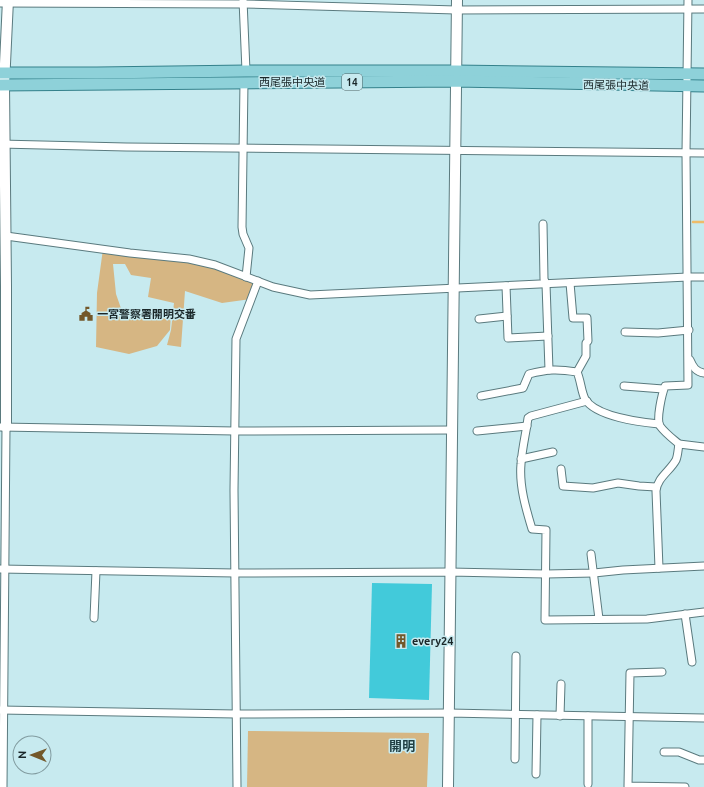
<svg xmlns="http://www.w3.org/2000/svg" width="704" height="787" viewBox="0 0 704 787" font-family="Ubuntu,'Noto Sans JP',sans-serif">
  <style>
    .green { fill: #d6b683 }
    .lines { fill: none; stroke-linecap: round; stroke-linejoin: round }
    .stream { stroke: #eebc6a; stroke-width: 2.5 }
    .building { fill: #42cada }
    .street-casing { stroke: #5a7a7e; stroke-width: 9 }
    .secondary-casing { stroke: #5a7a7e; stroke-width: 12 }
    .primary-casing { stroke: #34818b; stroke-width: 13 }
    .street { stroke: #fff; stroke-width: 7 }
    .secondary { stroke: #fff; stroke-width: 10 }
    .primary { stroke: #8ed1d9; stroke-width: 11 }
    .labels { text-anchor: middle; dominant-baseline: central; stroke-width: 3; stroke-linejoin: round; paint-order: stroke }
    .shield { fill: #c7eaef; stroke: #4e6264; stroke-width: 1 }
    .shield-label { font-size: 10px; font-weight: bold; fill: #1a2729 }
    .street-label { font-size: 11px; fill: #1a2729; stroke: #c7eaef }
    .poi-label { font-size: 11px; font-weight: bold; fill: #1a2729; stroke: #c7eaef; text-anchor: start }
    .quarter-label { font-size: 13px; font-weight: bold; fill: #214044; stroke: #c7eaef }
  </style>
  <rect width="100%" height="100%" fill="#c7eaef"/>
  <!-- green -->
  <g class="green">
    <polygon points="103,249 189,259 258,281 251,299 222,303 185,291 181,347 167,345 171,330 174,303 148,297 151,278 131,275 125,264 113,264 116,294 124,317 153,315 161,311 171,314 170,330 157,346 129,354 96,347 97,293"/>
    <polygon points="248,731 429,733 427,787 247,787"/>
  </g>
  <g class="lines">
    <!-- stream -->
    <polyline class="stream" points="693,222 704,222"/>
  </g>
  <!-- building -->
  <polygon class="building" points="372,583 432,584 429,700 369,698"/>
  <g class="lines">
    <defs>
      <g id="street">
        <polyline points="243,0 246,71"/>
        <polyline points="0,3 243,4 456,10 704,9"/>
        <polyline points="244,82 242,227 243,234 249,248 246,277"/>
        <polyline points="0,144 126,147 704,153"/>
        <polyline points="543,224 544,279 546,284 549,370"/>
        <polyline points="6,236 130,253 189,259 215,265 273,287 310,295 688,277 704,277"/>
        <polyline points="570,283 573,318 587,318 588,341 586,343 586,356 577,372"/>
        <polyline points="506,286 508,338 548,336"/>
        <polyline points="479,319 507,316"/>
        <polyline points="625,332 658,333 689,330"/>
        <path d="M690,360C693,367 696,372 704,373"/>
        <polyline points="624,386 663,389"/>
        <path d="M481,396L523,388L529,374C548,369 558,369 577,372C581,381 581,391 585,399C596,417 640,422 659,424"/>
        <path d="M587,401L531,416L528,418C526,433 522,449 521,464C519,486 526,509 532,529L546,530L545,620L647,619L704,612"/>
        <polyline points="0,427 235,431 452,430"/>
        <polyline points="477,431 527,426"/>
        <polyline points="679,444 704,447"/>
        <polyline points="521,459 553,452"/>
        <polyline points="561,469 563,486 593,488 618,483 639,486 656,487"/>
        <polyline points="591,554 599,619"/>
        <path d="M659,568L656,491C657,478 670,471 676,460C678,455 678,449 679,444C673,439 665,433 660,426C656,419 662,394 665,386L688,385L686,153L688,0"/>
        <polyline points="0,569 235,573 450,572 546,574 594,573 623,570 704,566"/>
        <polyline points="685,614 692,662"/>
        <polyline points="94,618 96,571"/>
        <polyline points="662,672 630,673 628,786 685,787"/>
        <polyline points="0,710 236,714 449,713 704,718"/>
        <polyline points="560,716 561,684"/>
        <polyline points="664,752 679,752 699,760 704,760"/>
        <polyline points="515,759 516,656"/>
        <polyline points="536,774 537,715"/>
        <polyline points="588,784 588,716"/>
        <polyline points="3,787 6,427"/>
        <polyline points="237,787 234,490 236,339 258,281"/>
      </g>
      <g id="secondary">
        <polyline points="6,427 6,286 4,85 8,0"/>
        <polyline points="448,787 457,0"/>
      </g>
      <g id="primary">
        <polyline points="0,73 97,73 246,71 455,71 704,74"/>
        <polyline points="0,85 455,81 704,86"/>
      </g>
    </defs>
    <!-- street casing -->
    <use href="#street" class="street-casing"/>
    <!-- secondary casing -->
    <use href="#secondary" class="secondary-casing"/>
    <!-- primary casing -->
    <use href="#primary" class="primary-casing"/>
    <!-- street -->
    <use href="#street" class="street"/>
    <!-- secondary -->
    <use href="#secondary" class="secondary"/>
    <!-- primary -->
    <use href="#primary" class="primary"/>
  </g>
  <!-- icons -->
  <defs>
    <symbol id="civic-bare" viewBox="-9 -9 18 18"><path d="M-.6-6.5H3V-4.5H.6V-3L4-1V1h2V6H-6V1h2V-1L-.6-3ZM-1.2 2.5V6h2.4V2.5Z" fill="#73582a" stroke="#c7eaef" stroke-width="2.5" paint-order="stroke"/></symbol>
    <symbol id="building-bare" viewBox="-9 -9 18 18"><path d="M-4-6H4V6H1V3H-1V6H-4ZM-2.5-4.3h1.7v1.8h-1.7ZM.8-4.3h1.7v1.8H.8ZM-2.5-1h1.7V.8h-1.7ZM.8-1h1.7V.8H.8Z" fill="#73582a" stroke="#c7eaef" stroke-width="2.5" paint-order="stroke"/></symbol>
  </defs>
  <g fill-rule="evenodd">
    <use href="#civic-bare" x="76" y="304" width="20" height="20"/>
    <use href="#building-bare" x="391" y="631" width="20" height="20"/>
  </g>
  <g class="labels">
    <!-- shield labels -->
    <rect class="shield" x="342" y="74" width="20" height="16" rx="3"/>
    <g class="shield-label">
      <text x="352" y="82">14</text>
    </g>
    <!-- street labels -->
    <g class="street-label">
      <text x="292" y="82">西尾張中央道</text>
      <text transform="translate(616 85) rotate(1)">西尾張中央道</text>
    </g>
    <!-- poi labels -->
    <g class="poi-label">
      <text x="97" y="314">一宮警察署開明交番</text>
      <text x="412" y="641">every24</text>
    </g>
    <!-- quarter labels -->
    <g class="quarter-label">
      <text x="402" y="746">開明</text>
    </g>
  </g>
  <!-- north arrow -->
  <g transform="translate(32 755) rotate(271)"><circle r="19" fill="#c7eaef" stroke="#829ca0"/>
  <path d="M0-3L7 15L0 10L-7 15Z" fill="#73582a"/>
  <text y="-6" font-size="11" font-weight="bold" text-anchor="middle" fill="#1a2729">N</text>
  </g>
</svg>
